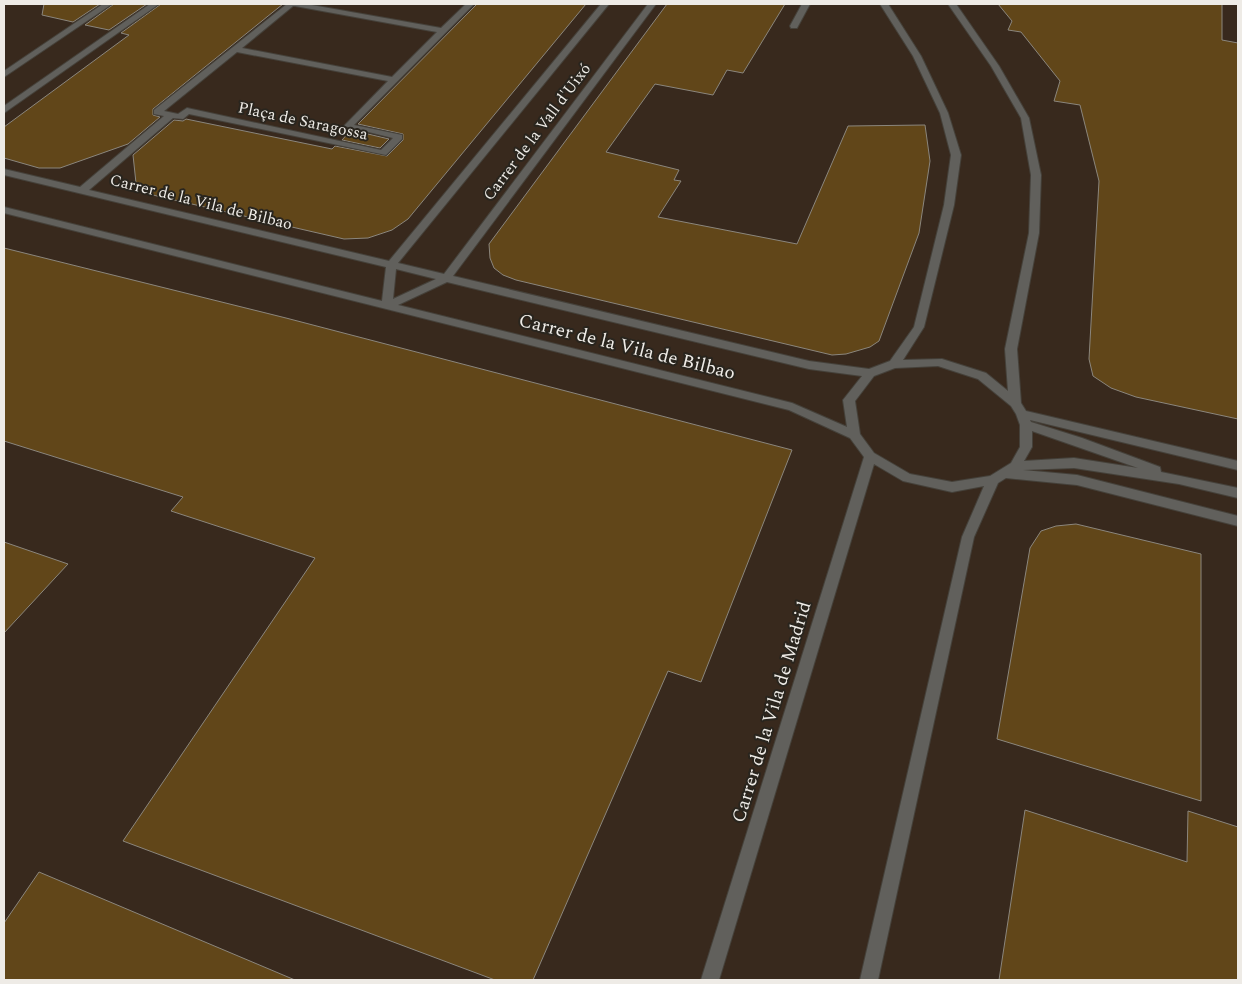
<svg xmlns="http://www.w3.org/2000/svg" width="1242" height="984" viewBox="0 0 1242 984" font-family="Spectral,serif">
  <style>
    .industrial { fill: #38291d }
    .building { fill: #614619; stroke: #8b867d }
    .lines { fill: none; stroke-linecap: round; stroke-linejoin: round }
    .minor-casing { stroke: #45413a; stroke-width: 2 }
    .minor { fill: #61605c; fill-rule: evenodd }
    .labels { text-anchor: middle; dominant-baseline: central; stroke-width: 4; stroke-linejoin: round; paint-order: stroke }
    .far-street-label { font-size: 16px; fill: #eeebe6; stroke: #29251e }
    .street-label { font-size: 19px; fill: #eeebe6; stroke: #29251e }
  </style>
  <rect width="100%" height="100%" fill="#29251e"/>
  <!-- industrial -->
  <rect class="industrial" x="4" y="4" width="1234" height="976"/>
  <!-- building -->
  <g class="building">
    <polygon points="44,4 100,4 73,22 42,15"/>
    <polygon points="114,4 147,4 109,30 85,25"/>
    <polygon points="161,4 283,4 153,109 153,115 160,117 128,144 60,168 39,168 4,158 4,127 129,35 121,33"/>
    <polygon points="477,4 586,4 408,219 392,230 368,238 344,239 157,196 142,192 136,183 133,155 174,120 183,121 186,119 332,149 335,146 387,156 403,140 403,134 358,124"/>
    <polygon points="667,4 785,4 743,73 727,70 713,95 655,84 606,152 679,170 674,180 681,181 658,217 797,244 848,126 925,125 930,161 919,233 879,341 870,347 846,354 832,355 516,280 503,275 494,268 490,258 489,244"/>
    <polygon points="998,4 1222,4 1222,40 1238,43 1238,419 1136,397 1111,388 1093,376 1089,359 1099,181 1080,105 1054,101 1060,81 1021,32 1008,30 1012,21"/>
    <polygon points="351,130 389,139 380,148 342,140"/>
    <polygon points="4,248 286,318 792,450 701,682 668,671 533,980 495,980 123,841 315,558 171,511 183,497 4,441"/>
    <polygon points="1076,524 1201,554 1201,801 997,739 1030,548 1041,531 1056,526"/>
    <polygon points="4,542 68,564 4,633"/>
    <polygon points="1025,810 1187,862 1188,811 1238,827 1238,980 999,980"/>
    <polygon points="39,872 295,980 4,980 4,923"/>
  </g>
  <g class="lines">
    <defs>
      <g id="minor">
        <polygon points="103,4 112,4 4,77 4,71"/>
        <polygon points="150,4 159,4 4,113 4,106"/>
        <path d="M287,4H306L441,28L466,4H474L354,125L402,135V139L386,155L189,114L183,119L173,118L89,190L389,261L601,4H609L398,263L444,274L648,4H656L453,276L809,361L869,369L890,361L914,327L944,205L951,155L940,113L913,56L880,4H888L921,56L948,113L961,155L954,205L924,327L903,360L942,359L986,373L1008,391L1005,349L1029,233L1031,175L1021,118L991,66L948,4H956L999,66L1029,118L1041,175L1039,233L1017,349L1021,403L1026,411L1238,461V470L1030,420L1031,422L1082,438L1160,467L1161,472L1238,488V498L1179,484L1074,468L1023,470L1077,475L1238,516V526L1077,485L1006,478L998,483L974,537L878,980H860L962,537L984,486L952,492L903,481L874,464L719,980H701L864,457L850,438L789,410L4,213V207L382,301L386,267L4,175V169L80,187L164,116L154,114V110ZM293,6H295L437,32L392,77L242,48ZM237,52L388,81L344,126L393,138L381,150L187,108L178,114L164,111ZM396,269L436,279L393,299ZM447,282L809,369L862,376L843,400L847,427L792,403L398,305ZM938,366L978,379L1011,406L1016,414L1020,425V447L1011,463L990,476L952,482L910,474L874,453L860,434L855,401L874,376L895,368ZM1032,431L1138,468L1074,458L1024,461L1032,447Z"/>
        <polygon points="802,4 810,4 797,28 791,28 790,26"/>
      </g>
    </defs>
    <!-- minor casing -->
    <use href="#minor" class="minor-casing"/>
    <!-- minor -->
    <use href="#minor" class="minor"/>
  </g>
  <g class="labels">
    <!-- far-street labels -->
    <g class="far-street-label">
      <text transform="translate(303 121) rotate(12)">Plaça de Saragossa</text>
      <text transform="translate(537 132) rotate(-53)">Carrer de la Vall d'Uixó</text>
      <text transform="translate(201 202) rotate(14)">Carrer de la Vila de Bilbao</text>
    </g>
    <!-- street labels -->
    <g class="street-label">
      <text transform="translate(627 347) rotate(14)">Carrer de la Vila de Bilbao</text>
      <text transform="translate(772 712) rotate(-73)">Carrer de la Vila de Madrid</text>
    </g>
  </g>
  <!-- border -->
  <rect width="1242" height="984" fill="none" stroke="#eeebe6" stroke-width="10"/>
</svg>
